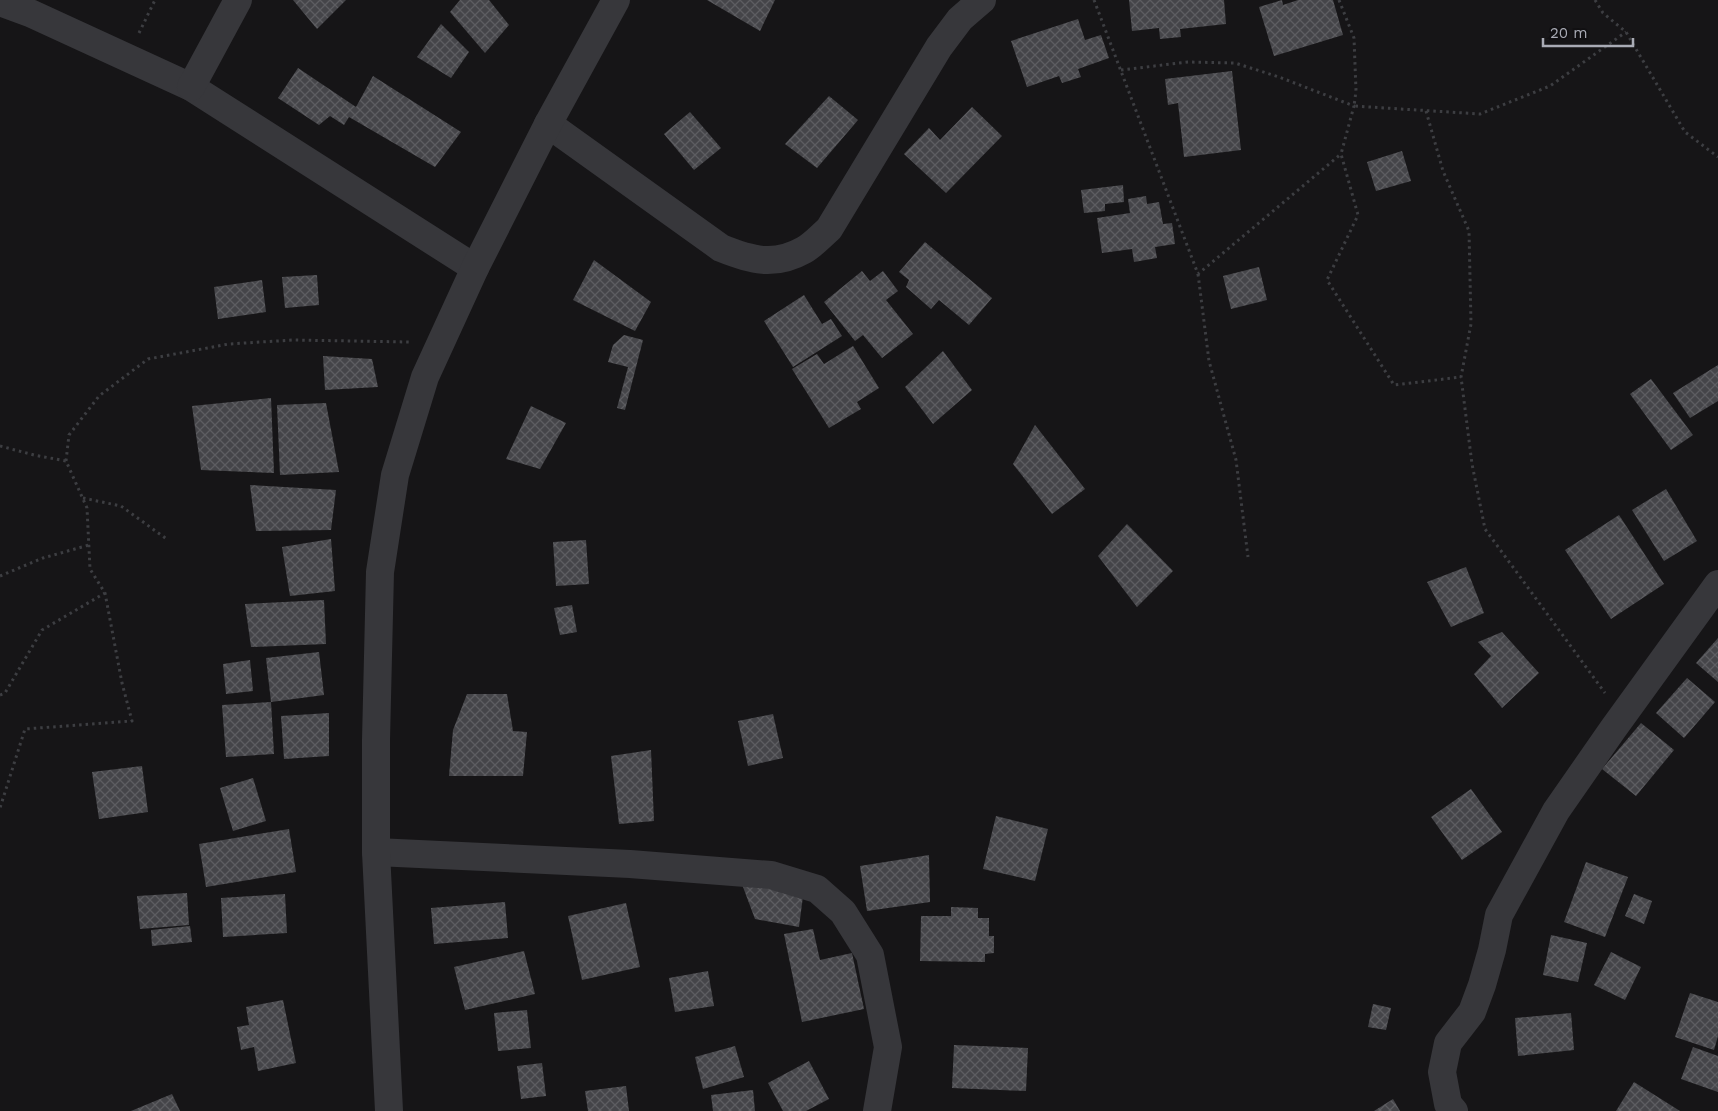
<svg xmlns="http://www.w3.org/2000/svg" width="1718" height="1111" viewBox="0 0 1718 1111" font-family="'Work Sans',sans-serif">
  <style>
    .building { fill: url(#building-cross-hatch) }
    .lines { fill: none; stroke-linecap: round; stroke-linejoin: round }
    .path { stroke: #3d3e42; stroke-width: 3; stroke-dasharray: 2.5 4; stroke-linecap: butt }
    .street { stroke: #37373b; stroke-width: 28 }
  </style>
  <defs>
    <pattern id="building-cross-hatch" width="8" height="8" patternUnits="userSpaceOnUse" patternTransform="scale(1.25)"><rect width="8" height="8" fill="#454549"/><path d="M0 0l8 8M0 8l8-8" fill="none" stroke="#5d5d61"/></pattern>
  </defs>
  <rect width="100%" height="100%" fill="#161517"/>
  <!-- building -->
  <g class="building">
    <polygon points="293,0 346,0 317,29"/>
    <polygon points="460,0 489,0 509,25 485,53 450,12"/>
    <polygon points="707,0 775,0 760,31"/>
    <polygon points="1129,0 1224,0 1226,24 1180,29 1181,37 1160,39 1159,28 1132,31"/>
    <polygon points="1282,0 1283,5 1298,0 1333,0 1343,35 1274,56 1259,7"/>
    <polygon points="1078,19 1085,40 1101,35 1109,58 1078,69 1081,77 1062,83 1059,76 1027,87 1011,41"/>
    <polygon points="441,24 469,52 451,78 417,57"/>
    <polygon points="298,68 356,107 373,76 461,132 435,167 349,117 344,125 330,116 319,125 278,98"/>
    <polygon points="1232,71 1241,150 1184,157 1178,103 1168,105 1165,79"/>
    <polygon points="829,96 858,120 817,168 785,144"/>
    <polygon points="972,107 1002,136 946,193 904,154 929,128 940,140"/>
    <polygon points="690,112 721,148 694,170 664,134"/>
    <polygon points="1402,151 1411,181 1376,191 1367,162"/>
    <polygon points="1123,185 1124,202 1105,204 1105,211 1084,213 1081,190"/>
    <polygon points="1146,196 1147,204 1159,202 1163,224 1172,223 1175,244 1155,247 1157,258 1134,262 1132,249 1102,253 1097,218 1130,213 1128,199"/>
    <polygon points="925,242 992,298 969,325 939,300 931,309 906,287 909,280 899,272"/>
    <polygon points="594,260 651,302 635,331 573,300"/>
    <polygon points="1259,267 1267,300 1231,309 1223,276"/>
    <polygon points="862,271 870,281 883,271 898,291 886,300 913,334 882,358 863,335 855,341 824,302"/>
    <polygon points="317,275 319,305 285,308 282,277"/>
    <polygon points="262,280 266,312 218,319 214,287"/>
    <polygon points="804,295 822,324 831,319 842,336 793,367 764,321"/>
    <polygon points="624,335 643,340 625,410 617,408 628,367 608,362 613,345"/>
    <polygon points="853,346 879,388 857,402 861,409 829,428 792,369 817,354 824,364"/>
    <polygon points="943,351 972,390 933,424 905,387"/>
    <polygon points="323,356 372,359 378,387 325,390"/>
    <polygon points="1718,365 1718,401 1690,418 1673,393"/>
    <polygon points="1651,379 1693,435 1671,450 1630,394"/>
    <polygon points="271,398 274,473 201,470 192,406"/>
    <polygon points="326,403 339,472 280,475 277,405"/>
    <polygon points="531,406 566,423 540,469 506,459"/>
    <polygon points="1035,425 1085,489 1052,514 1013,464"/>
    <polygon points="250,485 336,490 331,530 256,531"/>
    <polygon points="1666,489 1697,541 1664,561 1632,510"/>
    <polygon points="1619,515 1664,584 1611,619 1565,550"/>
    <polygon points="1127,524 1173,571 1137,607 1098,556"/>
    <polygon points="331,539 335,591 290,596 282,547"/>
    <polygon points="586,540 589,584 556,586 553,542"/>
    <polygon points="1466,567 1484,613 1451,627 1427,582"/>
    <polygon points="324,600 326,644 251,647 245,604"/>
    <polygon points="572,605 577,632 560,635 554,608"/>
    <polygon points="1502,632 1539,673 1502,708 1474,674 1491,656 1478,642"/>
    <polygon points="1718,638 1718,682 1696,663"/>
    <polygon points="319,652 324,695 271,702 266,658"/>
    <polygon points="250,660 253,691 226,694 223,664"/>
    <polygon points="1687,678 1715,702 1684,738 1656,713"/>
    <polygon points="467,694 507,694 513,731 527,732 523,776 449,776 453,730"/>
    <polygon points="271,702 274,754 226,757 222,705"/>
    <polygon points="329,713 329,756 284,759 281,716"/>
    <polygon points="773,714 783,758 748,766 738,721"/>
    <polygon points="1641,723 1674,750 1636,796 1602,769"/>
    <polygon points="651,750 654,821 619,824 611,756"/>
    <polygon points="142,766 148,812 99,819 92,772"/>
    <polygon points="253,778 266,821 233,831 220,788"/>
    <polygon points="1471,789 1502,832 1462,860 1431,817"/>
    <polygon points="996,816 1048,829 1035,881 983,869"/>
    <polygon points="289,829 296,872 206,887 199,844"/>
    <polygon points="929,855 930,902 867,911 860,866"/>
    <polygon points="1586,862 1628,877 1605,937 1564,922"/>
    <polygon points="740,879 803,896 799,927 755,919"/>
    <polygon points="187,893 189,925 140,929 137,896"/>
    <polygon points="285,894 287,933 223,937 221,898"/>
    <polygon points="1634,894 1652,901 1644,924 1625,916"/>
    <polygon points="505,902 508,938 434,944 431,908"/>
    <polygon points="626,903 640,967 582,980 568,916"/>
    <polygon points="951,907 978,908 978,918 989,918 989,936 994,936 994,953 985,954 985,962 920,961 921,916 951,916"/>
    <polygon points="190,926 192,942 152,946 151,930"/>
    <polygon points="813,929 820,960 852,953 864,1009 802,1022 784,934"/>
    <polygon points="1551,935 1587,943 1578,982 1543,975"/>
    <polygon points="524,951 535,994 465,1010 454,967"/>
    <polygon points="1611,952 1641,967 1625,1000 1594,985"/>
    <polygon points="708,971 714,1006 675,1012 669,978"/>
    <polygon points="1690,993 1718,1002 1718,1036 1714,1050 1675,1037"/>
    <polygon points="283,1000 296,1063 258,1071 254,1047 241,1050 237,1027 249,1025 246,1007"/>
    <polygon points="1373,1004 1391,1008 1386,1030 1368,1027"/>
    <polygon points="527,1010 531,1048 498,1051 494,1013"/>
    <polygon points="1571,1013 1574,1050 1518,1056 1515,1018"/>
    <polygon points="954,1045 1028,1048 1026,1091 952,1088"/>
    <polygon points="735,1046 744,1077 703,1089 695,1057"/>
    <polygon points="1693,1047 1718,1056 1718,1092 1681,1079"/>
    <polygon points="809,1061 829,1099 806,1111 783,1111 768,1083"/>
    <polygon points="542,1063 546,1096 521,1099 517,1066"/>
    <polygon points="1634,1082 1680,1111 1616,1111"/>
    <polygon points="626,1086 629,1111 588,1111 585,1091"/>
    <polygon points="753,1090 755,1111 713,1111 711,1095"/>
    <polygon points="172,1094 180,1111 131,1111"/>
    <polygon points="1393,1099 1400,1111 1374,1111"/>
  </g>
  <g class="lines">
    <!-- path -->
    <g class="path">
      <polyline points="1094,0 1198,274 1341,154"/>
      <polyline points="1339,0 1354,38 1356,91 1354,106 1480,114 1550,86 1626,32"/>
      <polyline points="1595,0 1603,13 1626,32 1685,132 1718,157"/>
      <polyline points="139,33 155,0"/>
      <polyline points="1121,70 1188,62 1235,63 1279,77 1354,106 1341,154 1358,215 1327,280 1394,385 1461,377"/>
      <polyline points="1426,111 1443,171 1469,231 1471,324 1461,377 1472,464 1485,529 1605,693"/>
      <polyline points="1198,274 1209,361 1236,460 1248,557"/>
      <polyline points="0,446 34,455 66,461 87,508 90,569 105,593 122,683 132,721 25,729 0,808"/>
      <polyline points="66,461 69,435 99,396 148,359 229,344 293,340 409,342"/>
      <polyline points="83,498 121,506 168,540"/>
      <polyline points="0,576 43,558 89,545"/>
      <polyline points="0,695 5,693 42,630 105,593"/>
    </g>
    <!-- street -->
    <g class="street">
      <polyline points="0,2 30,13 191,87 475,268"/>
      <polyline points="191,87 238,0"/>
      <path d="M548,124L721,248C751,260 774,267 804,250C813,245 821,236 829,229L939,47L960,19L982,0"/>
      <polyline points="376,852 630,864 771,875 817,889 843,912 870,955 888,1047 877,1111"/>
      <polyline points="389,1111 376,852 376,740 380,572 395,475 425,377 475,268 548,124 616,0"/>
      <polyline points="1454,1111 1448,1104 1442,1072 1448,1043 1472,1012 1482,985 1492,950 1499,915 1556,811 1613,729 1718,584"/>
    </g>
  </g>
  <!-- scale -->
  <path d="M1543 38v8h90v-8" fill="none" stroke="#a9abb5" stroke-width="2.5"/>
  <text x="1550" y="38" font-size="15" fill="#a9abb5" stroke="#111012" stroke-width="4" paint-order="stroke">20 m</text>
</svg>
